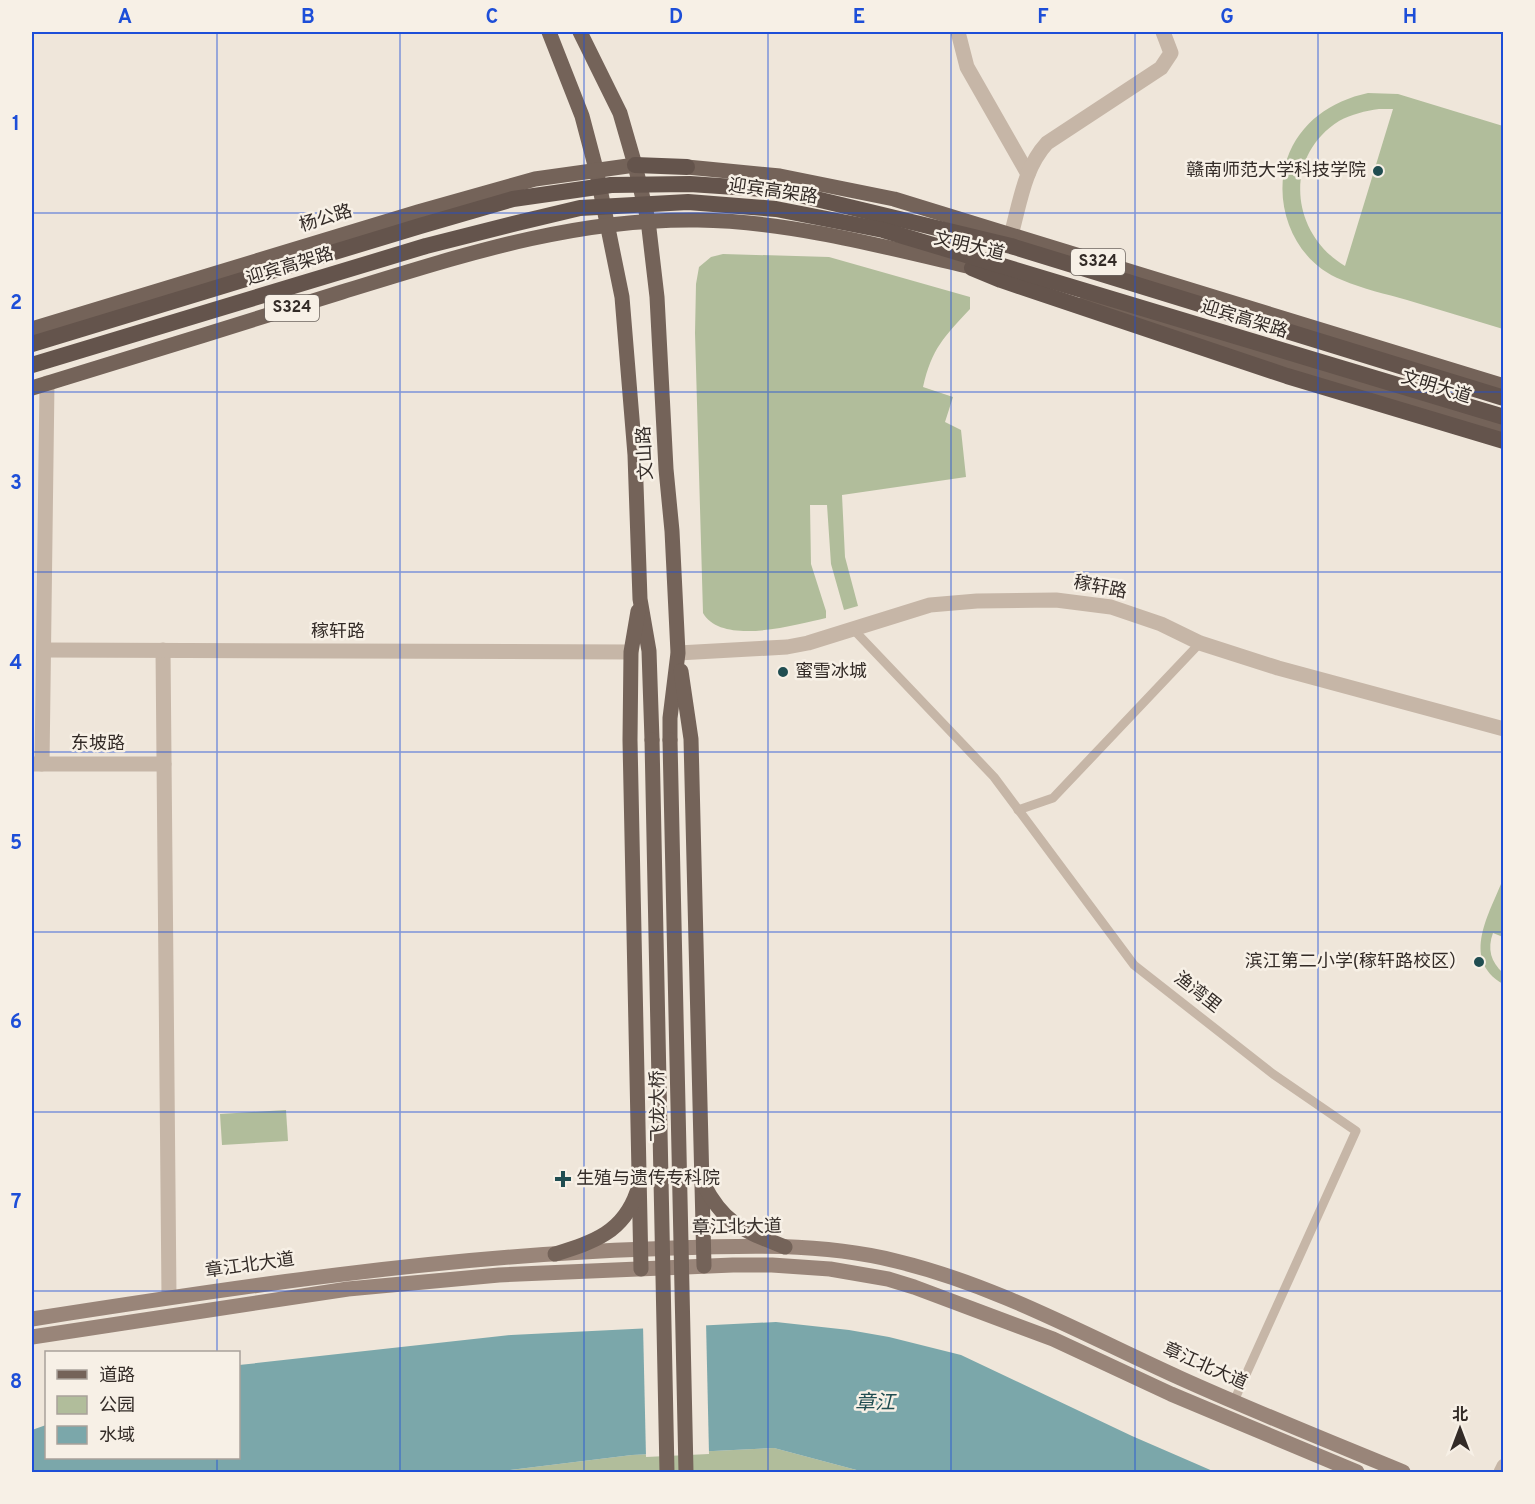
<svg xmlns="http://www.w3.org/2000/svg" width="1535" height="1504" viewBox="0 0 1535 1504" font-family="Overpass,'Noto Sans SC',sans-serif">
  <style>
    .green { fill: #b1bd9b; fill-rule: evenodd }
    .water { fill: #7ba7aa }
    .pier { fill: #efe6da }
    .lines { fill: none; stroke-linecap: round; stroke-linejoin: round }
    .service { stroke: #c6b6a7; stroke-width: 9 }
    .minor { stroke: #c6b6a7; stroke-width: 15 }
    .tertiary { stroke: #c6b6a7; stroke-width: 15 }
    .secondary { stroke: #998579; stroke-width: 15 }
    .primary { stroke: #746359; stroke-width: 15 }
    .trunk { stroke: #64544c; stroke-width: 16 }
    .primary-bridge { stroke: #746359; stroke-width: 15 }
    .trunk-bridge { stroke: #64544c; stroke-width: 16 }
    .grid { fill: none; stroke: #1d4ed8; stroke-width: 1.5; stroke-opacity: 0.55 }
    .poi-dot { fill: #204d51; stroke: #f7f0e6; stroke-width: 2 }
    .labels { text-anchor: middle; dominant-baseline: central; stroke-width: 5; stroke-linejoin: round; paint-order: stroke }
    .shield { fill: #f7f0e6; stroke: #6e6660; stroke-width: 1.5 }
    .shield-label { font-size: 16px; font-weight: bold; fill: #332b27 }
    .poi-label { font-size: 18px; fill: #332b27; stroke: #f7f0e6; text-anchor: end }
    .street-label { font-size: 18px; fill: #332b27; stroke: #f7f0e6 }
    .water-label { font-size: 20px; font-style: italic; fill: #204d51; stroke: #f7f0e6 }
    .neatline { fill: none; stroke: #1d4ed8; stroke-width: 2 }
    .grid-label { font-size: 20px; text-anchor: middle; font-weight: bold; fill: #1d4ed8 }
  </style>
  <rect width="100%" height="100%" fill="#efe6da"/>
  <!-- green -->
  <g class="green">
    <path d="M1368,93L1398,94L1503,126V329C1471,319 1439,310 1407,300C1386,294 1363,289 1342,280C1295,262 1272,206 1287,159C1300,122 1331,101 1368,93ZM1379,109H1393L1345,266C1291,234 1282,157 1339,121C1352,114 1365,111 1379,109Z"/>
    <path d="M723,254L829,257L970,297V309C944,337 932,348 923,387L953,397L945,422L961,430L966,477L842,495L845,557L858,606L844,610L831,564L827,505H810L811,564L826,611V618C795,625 722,646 703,613L695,333L696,284L699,267L711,257Z"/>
    <path d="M1503,879V937L1493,933C1487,949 1491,962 1503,973V984C1460,959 1490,913 1503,879Z"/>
    <polygon points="286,1110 288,1141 222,1145 220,1114"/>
    <polygon points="774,1448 864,1472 493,1472 632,1455"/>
  </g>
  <!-- water -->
  <polygon class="water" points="776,1322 849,1330 889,1337 961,1355 1132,1436 1215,1472 864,1472 774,1448 632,1455 493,1472 32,1472 32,1430 46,1425 46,1458 238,1458 239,1365 511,1335"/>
  <!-- pier -->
  <polygon class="pier" points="706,1322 709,1454 646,1457 643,1325"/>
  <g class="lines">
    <!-- service -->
    <g class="service">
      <polyline points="852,628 994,777 1134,965 1273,1074 1356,1131 1234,1401"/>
      <polyline points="1018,810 1053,798 1200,643"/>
    </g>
    <!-- minor -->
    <g class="minor">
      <polyline points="958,32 967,67 1028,174"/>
      <path d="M1011,235C1020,203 1024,168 1047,143L1161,68L1171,53L1163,32"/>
      <polyline points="163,650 169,1297"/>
    </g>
    <!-- tertiary -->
    <g class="tertiary">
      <polyline points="44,650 631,652"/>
      <polyline points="678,653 787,647 808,643 930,605 977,601 1056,600 1111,607 1161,624 1200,643 1278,668 1504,729"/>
      <polyline points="32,764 164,764"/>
      <polyline points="42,764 47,383"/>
      <polyline points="1501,1472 1504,1466"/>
    </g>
    <!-- secondary -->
    <g class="secondary">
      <path d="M32,1319C236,1287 441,1256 648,1249C731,1246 815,1241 896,1261C996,1285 1087,1336 1180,1378C1253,1411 1328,1441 1403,1472"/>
      <polyline points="32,1337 348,1289 499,1275 733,1265 772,1265 830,1269 888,1279 914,1287 1053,1339 1171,1394 1357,1472"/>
    </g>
    <!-- primary -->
    <g class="primary">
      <polyline points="549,32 582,116 596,169 622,297 635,455 640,599 649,651 652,740"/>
      <polyline points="580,32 620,113 635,165 648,220 657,297 666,469 672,531 678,653 670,718 670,740"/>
      <polyline points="687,167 780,176 894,199 1504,386"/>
      <polyline points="1087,301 1504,429"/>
      <polyline points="32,329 418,212 535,179 635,165"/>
      <path d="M32,388C135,357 239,324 342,292C460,256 573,218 698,220C791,221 893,249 984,270"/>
      <polyline points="638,611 631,652 630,740 641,1269"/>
      <polyline points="681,671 691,739 704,1266"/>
      <path d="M703,1183C724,1225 745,1231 785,1247"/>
      <path d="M555,1254C593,1242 623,1233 637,1192"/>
    </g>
    <!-- trunk -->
    <polyline class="trunk" points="635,165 687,167"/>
    <!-- primary-bridge -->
    <g class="primary-bridge">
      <polyline points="652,740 667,1472"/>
      <polyline points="670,740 686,1472"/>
    </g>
    <!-- trunk-bridge -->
    <g class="trunk-bridge">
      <polyline points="972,268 1001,280 1287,376 1504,441"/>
      <polyline points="32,344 420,226 513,199 611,185 690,184 779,190 1011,246 1504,398"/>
      <polyline points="32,365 426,246 517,223 580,208 688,202 776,209 883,230 1504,417"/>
    </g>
  </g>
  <!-- grid -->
  <path class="grid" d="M217,32V1352M400,32V1472M584,32V1472M768,32V1472M951,32V1472M1135,32V1472M1318,32V1472M32,213H1504M32,392H1504M32,572H1504M32,752H1504M32,932H1504M32,1112H1504M32,1291H1504M217,1458V1472"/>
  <!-- markers -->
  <g class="poi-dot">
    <circle cx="1378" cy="171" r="6"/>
    <circle cx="783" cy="672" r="6"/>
    <circle cx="1479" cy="962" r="6"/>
    <path d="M560 1170h6v6h6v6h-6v6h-6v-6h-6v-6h6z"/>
  </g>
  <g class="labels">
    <!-- shield labels -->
    <g class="shield">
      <rect x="1071" y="249" width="54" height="26" rx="4.5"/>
      <rect x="265" y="295" width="54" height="26" rx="4.5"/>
    </g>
    <g class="shield-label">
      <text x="1098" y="262">S324</text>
      <text x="292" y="308">S324</text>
    </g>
    <!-- poi labels -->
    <g class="poi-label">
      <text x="1366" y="171">赣南师范大学科技学院</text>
      <text x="795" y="672" text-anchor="start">蜜雪冰城</text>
      <text x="1467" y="962">滨江第二小学(稼轩路校区）</text>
      <text x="576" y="1179" text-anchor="start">生殖与遗传专科院</text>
    </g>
    <!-- street labels -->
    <g class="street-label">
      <text transform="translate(773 192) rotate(8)">迎宾高架路</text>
      <text transform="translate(326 219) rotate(-17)">杨公路</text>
      <text transform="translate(969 247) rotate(13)">文明大道</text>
      <text transform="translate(290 267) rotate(-17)">迎宾高架路</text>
      <text transform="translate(1244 320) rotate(17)">迎宾高架路</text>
      <text transform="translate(1436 388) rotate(17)">文明大道</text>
      <text transform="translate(646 453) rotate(-93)">文山路</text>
      <text transform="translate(1100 588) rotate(11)">稼轩路</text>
      <text x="338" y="632">稼轩路</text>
      <text x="98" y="744">东坡路</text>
      <text transform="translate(1197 993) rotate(38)">渔湾里</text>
      <text transform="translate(659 1106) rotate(-91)">飞龙大桥</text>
      <text transform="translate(737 1228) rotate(-1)">章江北大道</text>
      <text transform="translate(250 1266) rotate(-8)">章江北大道</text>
      <text transform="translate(1205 1367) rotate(24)">章江北大道</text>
    </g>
    <!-- water labels -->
    <g class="water-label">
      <text x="875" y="1404">章江</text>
    </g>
  </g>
  <!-- border -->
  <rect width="1535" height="1504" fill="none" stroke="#f7f0e6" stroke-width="66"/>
  <!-- legend -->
  <rect x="45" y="1351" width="195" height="108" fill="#f7f0e6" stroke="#a9a19a" stroke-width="1.5"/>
  <rect x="57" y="1370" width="30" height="9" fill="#746359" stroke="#a9a19a" stroke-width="1.5"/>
  <text x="99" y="1381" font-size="18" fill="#332b27">道路</text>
  <rect x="57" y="1396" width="30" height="18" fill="#b1bd9b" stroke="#a9a19a" stroke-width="1.5"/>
  <text x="99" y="1411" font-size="18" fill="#332b27">公园</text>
  <rect x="57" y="1426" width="30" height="18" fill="#7ba7aa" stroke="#a9a19a" stroke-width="1.5"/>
  <text x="99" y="1441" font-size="18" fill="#332b27">水域</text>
  <!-- north arrow -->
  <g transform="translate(1460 1429)" stroke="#f7f0e6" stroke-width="4.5" paint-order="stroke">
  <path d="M0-4.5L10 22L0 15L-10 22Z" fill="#332b27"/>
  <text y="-9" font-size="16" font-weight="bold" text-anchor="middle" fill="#332b27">北</text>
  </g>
  <rect x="33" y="33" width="1469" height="1438" class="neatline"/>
  <g class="grid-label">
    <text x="125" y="23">A</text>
    <text x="308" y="23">B</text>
    <text x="492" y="23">C</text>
    <text x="676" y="23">D</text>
    <text x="859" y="23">E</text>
    <text x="1043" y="23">F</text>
    <text x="1227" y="23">G</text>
    <text x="1410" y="23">H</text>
    <text x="16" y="130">1</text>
    <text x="16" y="309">2</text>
    <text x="16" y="489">3</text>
    <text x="16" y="669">4</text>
    <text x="16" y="849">5</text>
    <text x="16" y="1028">6</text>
    <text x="16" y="1208">7</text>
    <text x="16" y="1388">8</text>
  </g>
</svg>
